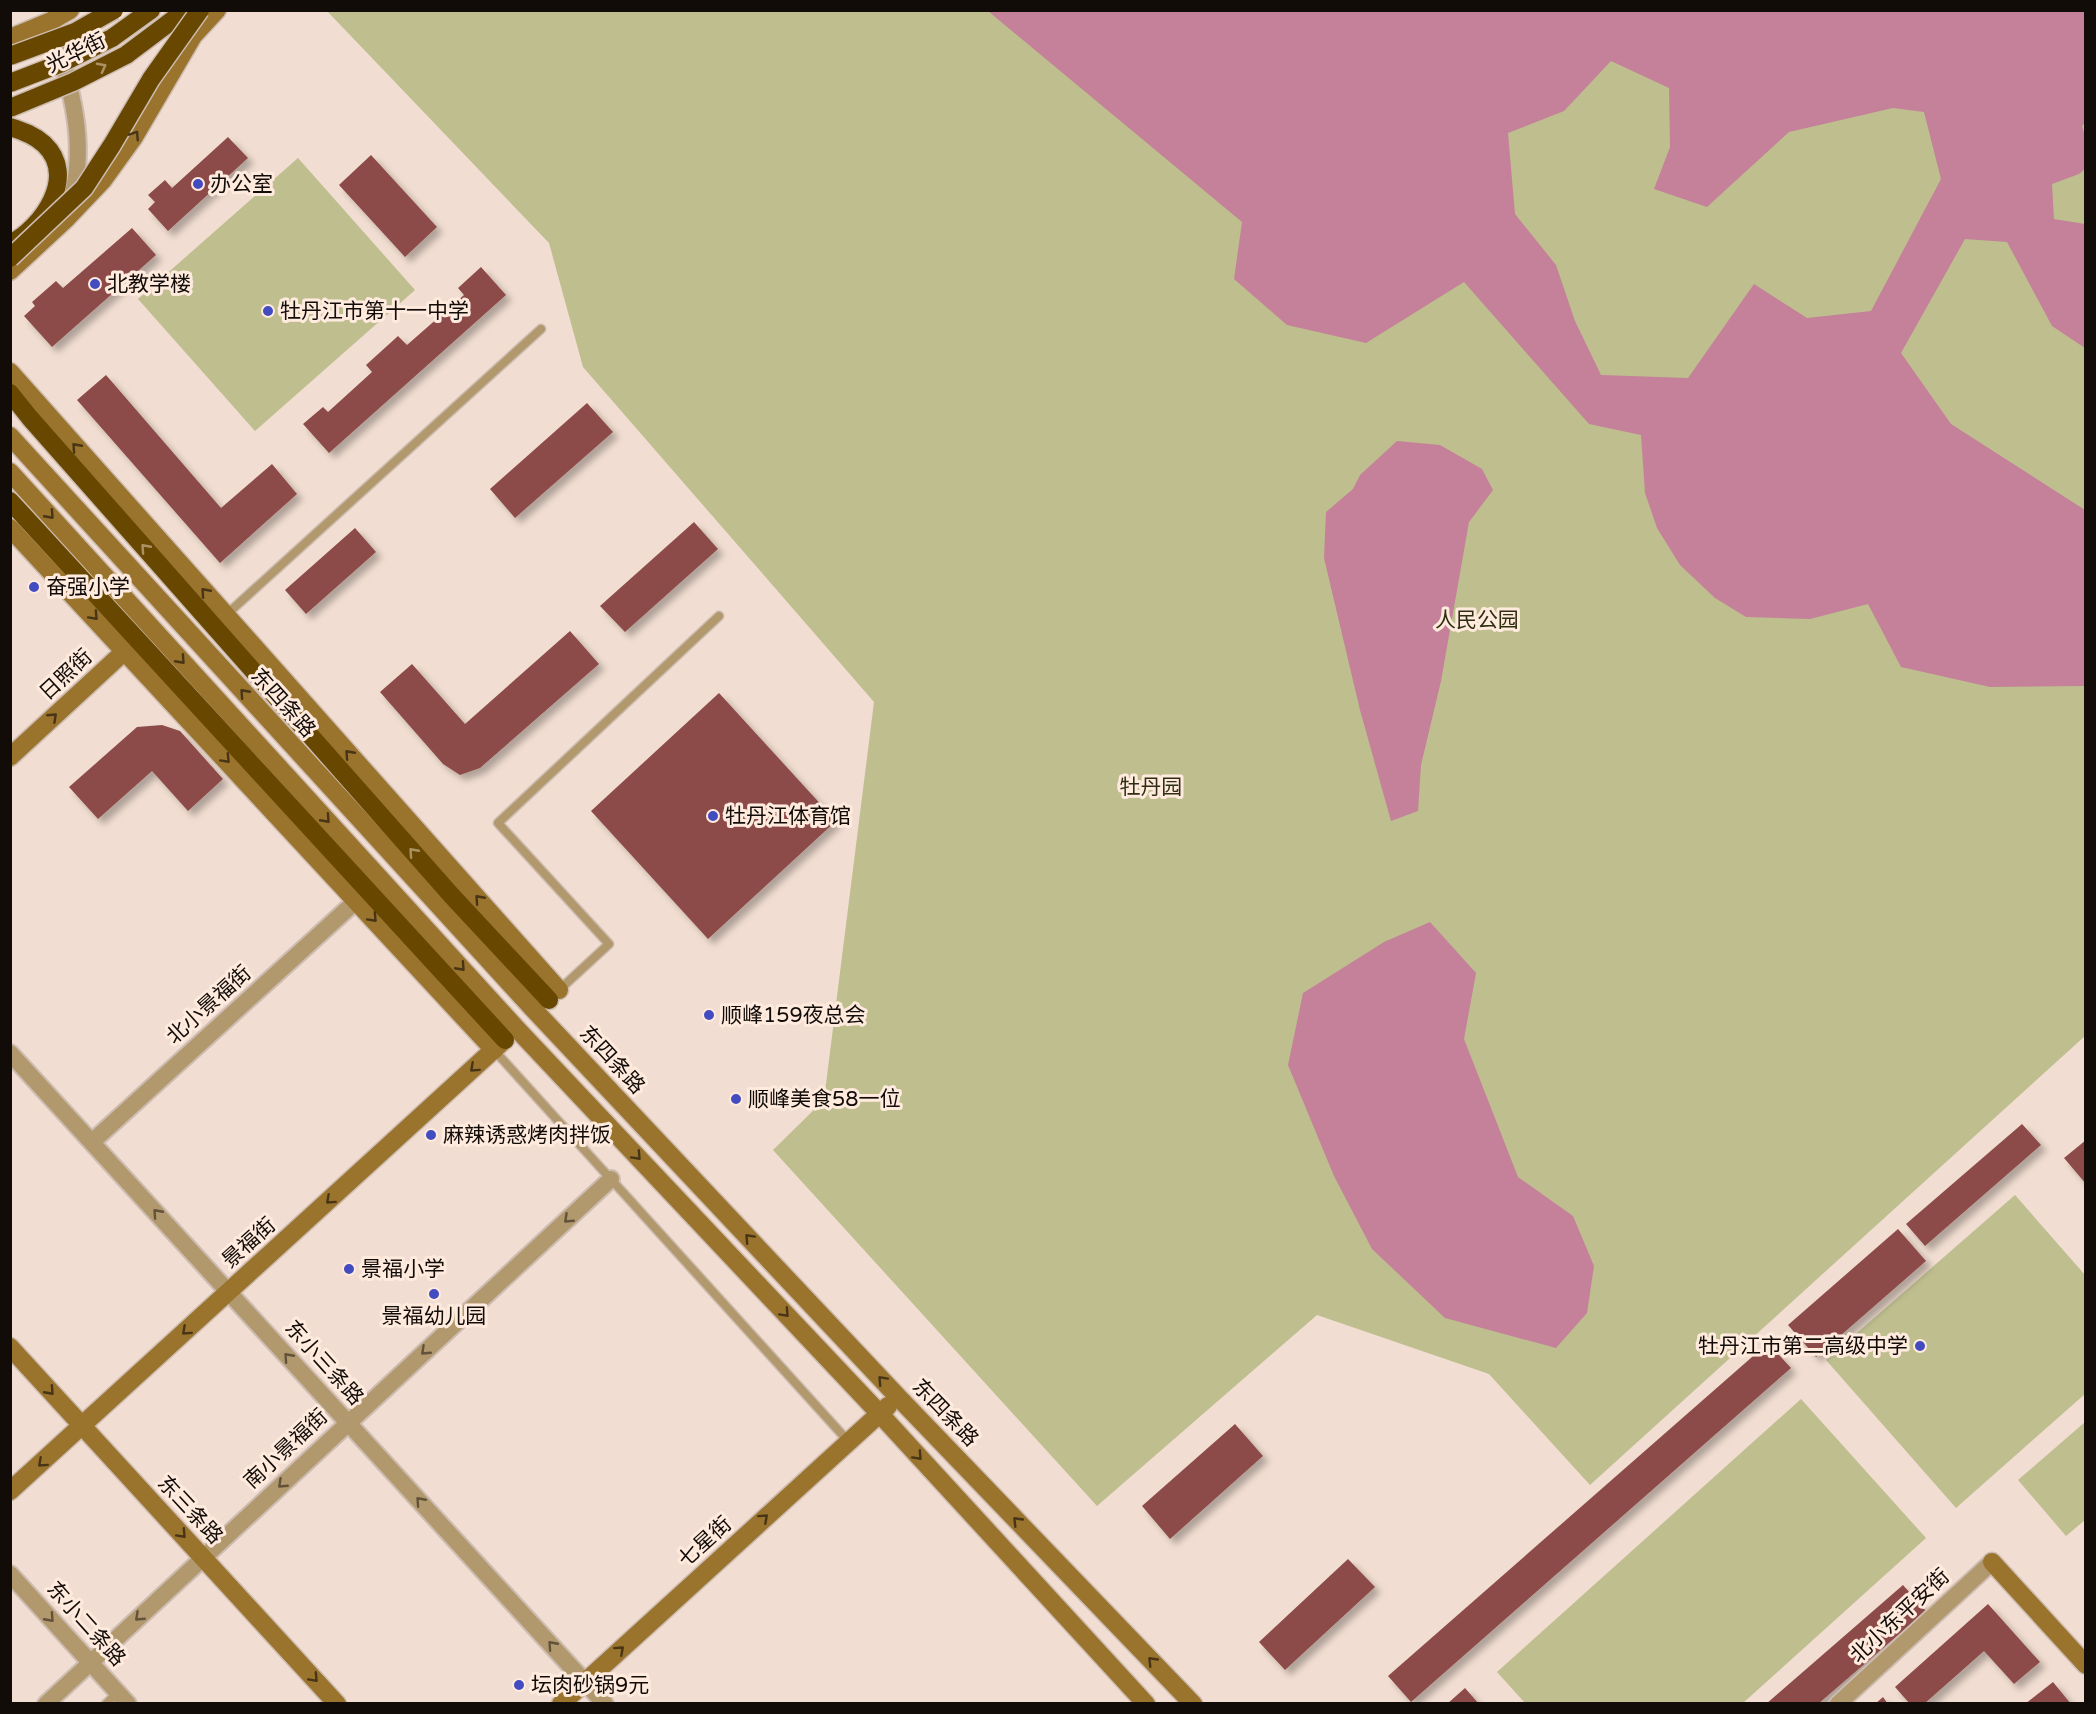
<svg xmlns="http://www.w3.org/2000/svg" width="2096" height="1714" viewBox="0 0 2096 1714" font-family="'Varela Round','Noto Sans SC',sans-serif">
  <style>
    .green { fill: #bebe8f }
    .water { fill: #c48199; fill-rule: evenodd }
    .building { fill: #8c4c48; filter: url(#shadow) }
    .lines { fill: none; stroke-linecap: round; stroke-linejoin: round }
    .lane-casing { stroke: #cdbcb1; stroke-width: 11 }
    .street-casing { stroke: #cdbcb1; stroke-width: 20 }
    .secondary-casing { stroke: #cdbcb1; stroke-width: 21 }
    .highway-casing { stroke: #cdbcb1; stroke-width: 21 }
    .lane { stroke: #b2986d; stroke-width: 8 }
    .street { stroke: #b2986d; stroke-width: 16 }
    .secondary { stroke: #9a732c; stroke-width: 18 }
    .highway { stroke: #684800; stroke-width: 18 }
    .highway-bridge-casing { stroke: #cdbcb1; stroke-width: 21; stroke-linecap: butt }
    .highway-bridge { stroke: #684800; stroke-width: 18 }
    .oneway { stroke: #ac9164 }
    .oneway2 { stroke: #483516 }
    .oneway3 { stroke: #62523a }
    .poi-dot { fill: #434bc0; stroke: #ffeade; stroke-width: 2 }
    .labels { text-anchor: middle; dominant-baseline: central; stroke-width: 6; stroke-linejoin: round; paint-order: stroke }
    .street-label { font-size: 21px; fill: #120c08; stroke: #ffeade }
    .poi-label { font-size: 21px; fill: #120c08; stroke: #ffeade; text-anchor: start }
    .park-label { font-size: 21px; fill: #2f2e10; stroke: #ffeade }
  </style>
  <defs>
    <filter id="shadow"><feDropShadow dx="5.5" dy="5.5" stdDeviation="3" flood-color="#0004"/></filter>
  </defs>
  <rect width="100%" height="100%" fill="#f1ddd1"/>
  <!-- green -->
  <g class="green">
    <polygon points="327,11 2085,11 2085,1036 1590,1485 1489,1374 1317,1315 1097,1506 773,1150 824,1100 874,702 583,367 549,243"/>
    <polygon points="298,158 415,290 255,431 138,299"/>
    <polygon points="2015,1195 2085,1275 2085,1394 1956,1508 1826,1360"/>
    <polygon points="1801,1399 1926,1538 1743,1703 1525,1703 1497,1672"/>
    <polygon points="2085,1422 2085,1520 2066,1536 2018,1480"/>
  </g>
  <!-- water -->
  <g class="water">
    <path d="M988,11H2085L2086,122L2082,126L2085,136V169L2079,174L2052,184L2054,219L2085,224V348L2052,326L2007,242L1965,239L1901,353L1951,424L2085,510V686L1990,687L1901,667L1868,604L1810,619L1746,617L1715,598L1680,565L1657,528L1645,493L1641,435L1589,424L1464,282L1366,343L1287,325L1234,279L1242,222ZM1611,61L1669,88L1670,147L1654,189L1707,207L1789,132L1893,108L1924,112L1941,179L1871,311L1807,318L1754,284L1688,378L1601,375L1575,321L1556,265L1515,214L1508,133L1564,111Z"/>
    <polygon points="1397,441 1440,445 1482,469 1493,490 1469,522 1441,681 1421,765 1418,811 1391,821 1360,710 1324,558 1326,512 1353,489 1360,475"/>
    <polygon points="1430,922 1476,973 1464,1039 1518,1177 1573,1216 1594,1266 1587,1313 1556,1348 1445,1318 1372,1249 1334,1176 1288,1065 1303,993 1384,942"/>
  </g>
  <!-- building -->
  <g class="building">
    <polygon points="228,137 248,158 168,231 148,209 155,202 148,195 165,180 172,188"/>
    <polygon points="371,155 437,227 405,257 339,185"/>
    <polygon points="132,228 156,255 52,347 24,316 35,306 32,302 56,281 63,288"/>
    <polygon points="481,267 506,295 329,453 303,424 323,407 328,412 372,372 366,365 398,336 407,345 464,295 458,288"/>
    <polygon points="106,375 221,508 272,464 297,494 220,563 77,400"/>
    <polygon points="587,403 613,432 515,518 490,489"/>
    <polygon points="694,522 718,549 625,632 600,606"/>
    <polygon points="355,528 376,552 306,614 285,590"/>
    <polygon points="570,631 599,664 480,768 460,775 443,764 380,692 412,664 465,724"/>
    <polygon points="719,693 836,821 708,939 591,811"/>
    <polygon points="162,725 180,731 223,779 188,811 152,771 98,819 69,787 137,727"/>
    <polygon points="2022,1124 2041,1145 1925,1246 1906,1224"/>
    <polygon points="2086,1140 2086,1184 2064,1158"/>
    <polygon points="1898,1229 1926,1261 1816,1357 1788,1325"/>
    <polygon points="1768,1343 1791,1368 1411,1702 1388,1676"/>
    <polygon points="1235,1424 1263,1456 1170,1539 1142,1506"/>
    <polygon points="1348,1559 1375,1587 1285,1670 1259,1642"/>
    <polygon points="1903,1585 1926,1611 1818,1704 1766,1704"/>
    <polygon points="1988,1604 2040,1662 2014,1684 1984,1651 1924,1704 1910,1704 1895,1687"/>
    <polygon points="2053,1682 2071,1704 2025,1704"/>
    <polygon points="1465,1688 1479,1704 1447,1704"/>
    <polygon points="1883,1697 1888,1704 1875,1704"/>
  </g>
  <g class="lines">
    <defs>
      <g id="lane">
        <polyline points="226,615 541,329"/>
        <polyline points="558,991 609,944 498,823 719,616"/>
        <polyline points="494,1050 848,1441"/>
        <polyline points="106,1704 118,1692"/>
      </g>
      <g id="street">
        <path d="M53,28C70,89 89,141 70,205"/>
        <polyline points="10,1053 605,1704"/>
        <polyline points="92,1142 356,901"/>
        <polyline points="10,1574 128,1704"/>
        <polyline points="46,1704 611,1179"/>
        <polyline points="1838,1704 1992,1562"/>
      </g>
      <g id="secondary">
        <polyline points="10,38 51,21 70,10"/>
        <polyline points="10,271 65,220 103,180 134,137 193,36 217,10"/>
        <polyline points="10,372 559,990"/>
        <polyline points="10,436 536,1012 899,1398 1193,1704"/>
        <polyline points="10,472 517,1029 879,1413 1146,1704"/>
        <polyline points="10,528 494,1050"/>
        <polyline points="10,757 126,650"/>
        <polyline points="10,1347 337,1704"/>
        <polyline points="10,1491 501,1043"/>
        <polyline points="1992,1562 2086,1665"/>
        <polyline points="561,1704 888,1406"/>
      </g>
      <g id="highway">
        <polyline points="112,38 151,10"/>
        <polyline points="126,55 186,10"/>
        <path d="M10,127C23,131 34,135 44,144C78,176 43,227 10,244"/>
        <polyline points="10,393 30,418 452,896 549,1000"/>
        <polyline points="10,501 505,1040"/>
      </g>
    </defs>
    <!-- lane casing -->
    <use href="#lane" class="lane-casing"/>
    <!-- street casing -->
    <use href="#street" class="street-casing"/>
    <!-- secondary casing -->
    <use href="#secondary" class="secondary-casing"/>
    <!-- highway casing -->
    <use href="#highway" class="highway-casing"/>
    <!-- lane -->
    <use href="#lane" class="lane"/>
    <!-- street -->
    <use href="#street" class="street"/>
    <!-- secondary -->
    <use href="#secondary" class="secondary"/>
    <!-- highway -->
    <use href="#highway" class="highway"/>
    <defs>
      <g id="highway-bridge">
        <polyline points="10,56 75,32 114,10"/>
        <polyline points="10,83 62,63 112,38"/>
        <polyline points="10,108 73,82 126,55"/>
        <polyline points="10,258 84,188 112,145 151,79 200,10"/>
      </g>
    </defs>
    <!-- highway-bridge casing -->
    <use href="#highway-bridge" class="highway-bridge-casing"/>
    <!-- highway-bridge -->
    <use href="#highway-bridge" class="highway-bridge"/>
  </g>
  <!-- one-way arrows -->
  <defs><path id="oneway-chevron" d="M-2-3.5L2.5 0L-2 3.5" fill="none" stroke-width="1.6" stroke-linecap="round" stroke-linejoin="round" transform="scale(1.5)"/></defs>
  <g class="oneway">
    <use href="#oneway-chevron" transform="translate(102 67) rotate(-28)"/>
    <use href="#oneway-chevron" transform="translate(145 548) rotate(-132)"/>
    <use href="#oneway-chevron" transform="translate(413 852) rotate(-132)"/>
  </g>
  <g class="oneway2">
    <use href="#oneway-chevron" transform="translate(135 135) rotate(-57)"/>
    <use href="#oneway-chevron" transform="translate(76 447) rotate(-132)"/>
    <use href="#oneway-chevron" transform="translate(50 515) rotate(48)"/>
    <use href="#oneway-chevron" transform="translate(205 592) rotate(-132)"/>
    <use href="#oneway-chevron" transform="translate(94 616) rotate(47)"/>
    <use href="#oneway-chevron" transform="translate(181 660) rotate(48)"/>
    <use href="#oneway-chevron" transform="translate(244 693) rotate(-132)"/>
    <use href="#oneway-chevron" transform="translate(53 717) rotate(-43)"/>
    <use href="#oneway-chevron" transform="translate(349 754) rotate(-132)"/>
    <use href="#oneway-chevron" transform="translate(226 759) rotate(47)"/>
    <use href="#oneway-chevron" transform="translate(326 819) rotate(48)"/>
    <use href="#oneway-chevron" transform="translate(479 899) rotate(-132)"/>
    <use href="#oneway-chevron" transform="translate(373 918) rotate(47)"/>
    <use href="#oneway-chevron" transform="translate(461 967) rotate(48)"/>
    <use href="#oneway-chevron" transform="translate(474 1068) rotate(138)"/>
    <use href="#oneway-chevron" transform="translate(637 1156) rotate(47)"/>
    <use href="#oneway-chevron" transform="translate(330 1200) rotate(138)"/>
    <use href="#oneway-chevron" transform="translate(749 1238) rotate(-133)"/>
    <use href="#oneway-chevron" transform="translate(785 1313) rotate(47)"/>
    <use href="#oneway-chevron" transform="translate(186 1331) rotate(138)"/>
    <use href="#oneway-chevron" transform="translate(882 1380) rotate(-133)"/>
    <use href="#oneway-chevron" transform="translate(50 1391) rotate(48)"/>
    <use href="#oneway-chevron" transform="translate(918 1456) rotate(47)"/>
    <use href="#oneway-chevron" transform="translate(42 1463) rotate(138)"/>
    <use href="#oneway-chevron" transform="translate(764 1518) rotate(-42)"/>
    <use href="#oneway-chevron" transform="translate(1017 1521) rotate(-134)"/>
    <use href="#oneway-chevron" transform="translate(182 1534) rotate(47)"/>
    <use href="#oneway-chevron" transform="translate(620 1650) rotate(-42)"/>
    <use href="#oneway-chevron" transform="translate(1152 1661) rotate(-134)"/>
    <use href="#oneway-chevron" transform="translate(314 1678) rotate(47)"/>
  </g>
  <g class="oneway3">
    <use href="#oneway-chevron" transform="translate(157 1213) rotate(-132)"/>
    <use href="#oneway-chevron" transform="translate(568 1219) rotate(137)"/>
    <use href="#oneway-chevron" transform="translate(425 1351) rotate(137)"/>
    <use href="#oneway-chevron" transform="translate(288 1357) rotate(-132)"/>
    <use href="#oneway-chevron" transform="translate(282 1484) rotate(137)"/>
    <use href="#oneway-chevron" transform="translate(420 1501) rotate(-132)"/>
    <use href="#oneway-chevron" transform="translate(139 1617) rotate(137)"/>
    <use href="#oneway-chevron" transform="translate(50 1618) rotate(48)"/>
    <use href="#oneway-chevron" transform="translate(552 1645) rotate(-132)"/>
  </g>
  <!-- markers -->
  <g class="poi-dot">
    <circle cx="198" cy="184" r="6"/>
    <circle cx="95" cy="284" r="6"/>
    <circle cx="268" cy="311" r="6"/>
    <circle cx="34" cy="587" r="6"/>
    <circle cx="713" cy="816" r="6"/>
    <circle cx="709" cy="1015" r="6"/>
    <circle cx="736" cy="1099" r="6"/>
    <circle cx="431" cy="1135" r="6"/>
    <circle cx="349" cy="1269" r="6"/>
    <circle cx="434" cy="1294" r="6"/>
    <circle cx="1920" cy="1346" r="6"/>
    <circle cx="519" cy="1685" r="6"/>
  </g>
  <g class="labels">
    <!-- street labels -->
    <g class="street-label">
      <text transform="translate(76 53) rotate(-26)">光华街</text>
      <text transform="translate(66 675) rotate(-43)">日照街</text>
      <text transform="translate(283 703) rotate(48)">东四条路</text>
      <text transform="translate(209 1005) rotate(-42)">北小景福街</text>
      <text transform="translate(612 1060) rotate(47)">东四条路</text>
      <text transform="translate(249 1243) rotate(-42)">景福街</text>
      <text transform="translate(324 1363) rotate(48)">东小三条路</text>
      <text transform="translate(945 1413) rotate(46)">东四条路</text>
      <text transform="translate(286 1449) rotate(-43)">南小景福街</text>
      <text transform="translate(190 1510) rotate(47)">东三条路</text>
      <text transform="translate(705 1542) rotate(-42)">七星街</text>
      <text transform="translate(1900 1616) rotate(-43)">北小东平安街</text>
      <text transform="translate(86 1624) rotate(48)">东小二条路</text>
    </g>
    <!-- poi labels -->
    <g class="poi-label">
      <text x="210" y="184">办公室</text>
      <text x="107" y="284">北教学楼</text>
      <text x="280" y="311">牡丹江市第十一中学</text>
      <text x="46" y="587">奋强小学</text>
      <text x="725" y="816">牡丹江体育馆</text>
      <text x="721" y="1015">顺峰159夜总会</text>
      <text x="748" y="1099">顺峰美食58一位</text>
      <text x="443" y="1135">麻辣诱惑烤肉拌饭</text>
      <text x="361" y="1269">景福小学</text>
      <text x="434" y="1316" text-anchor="middle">景福幼儿园</text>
      <text x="1908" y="1346" text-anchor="end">牡丹江市第二高级中学</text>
      <text x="531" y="1685">坛肉砂锅9元</text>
    </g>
    <!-- park labels -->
    <g class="park-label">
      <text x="1477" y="620">人民公园</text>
      <text x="1151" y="787">牡丹园</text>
    </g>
  </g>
  <!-- border -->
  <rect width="2096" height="1714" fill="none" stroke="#120c08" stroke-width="24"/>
</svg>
